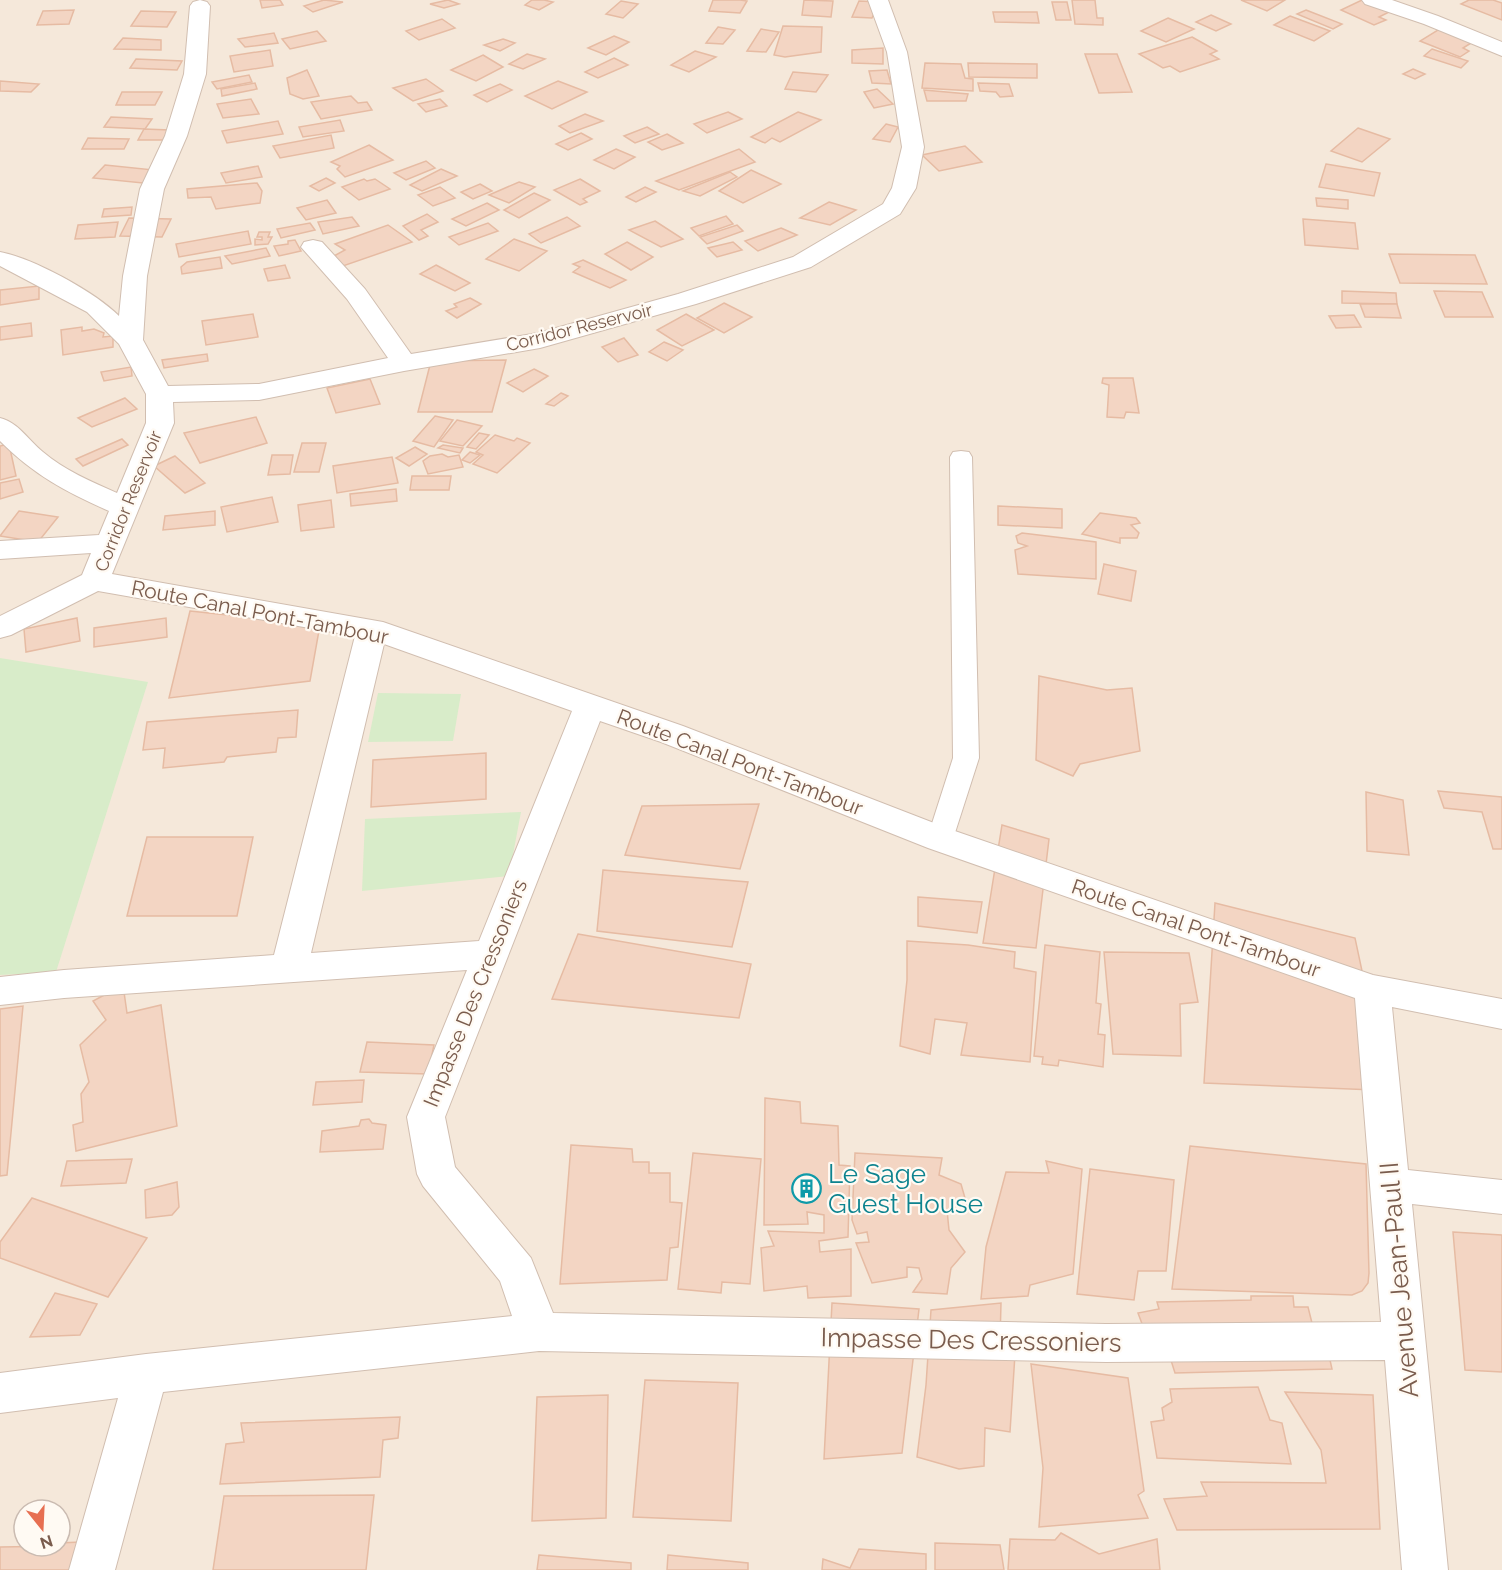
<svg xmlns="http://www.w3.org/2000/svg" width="1502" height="1570" viewBox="0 0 1502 1570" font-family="Raleway,sans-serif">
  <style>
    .residential { fill: #f5e8da; fill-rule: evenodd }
    .green { fill: #d8ecc9 }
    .building { fill: #f3d5c3; stroke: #e6bba3; stroke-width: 1.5 }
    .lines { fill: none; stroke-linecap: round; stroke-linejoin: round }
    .lane-casing { stroke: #d1beb0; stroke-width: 2 }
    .street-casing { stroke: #d1beb0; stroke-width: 2 }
    .lane { fill: #fff; fill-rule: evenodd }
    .street { fill: #fff; fill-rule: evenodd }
    .labels { text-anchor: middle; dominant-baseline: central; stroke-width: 4.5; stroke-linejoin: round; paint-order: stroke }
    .far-street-label { font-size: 18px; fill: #7a5c4d; stroke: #fffaf3 }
    .street-label { font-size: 21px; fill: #7a5c4d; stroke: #fffaf3 }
    .near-culture-label { font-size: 26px; fill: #0d838f; stroke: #fffaf3; text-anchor: start }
    .near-street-label { font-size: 26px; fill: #7a5c4d; stroke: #fffaf3 }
  </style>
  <rect width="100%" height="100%" fill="#fdf6ec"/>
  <!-- residential -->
  <path class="residential" d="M0,0H1502V1570H0ZM24,1510H60V1546H24Z"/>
  <!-- green -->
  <g class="green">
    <polygon points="0,658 148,682 56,972 0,975"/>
    <polygon points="378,693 461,694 453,741 368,742"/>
    <polygon points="521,812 509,876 362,891 365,819"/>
  </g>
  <!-- building -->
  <g class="building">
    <polygon points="260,0 280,0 283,5 262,8"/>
    <polygon points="324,0 343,2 313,12 304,6"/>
    <polygon points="448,0 459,4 444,8 430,4"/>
    <polygon points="532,0 544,0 553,2 539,10 525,5"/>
    <polygon points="713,0 740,0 747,1 740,13 709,11"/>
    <polygon points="804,0 833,1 831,17 802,15"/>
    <polygon points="1072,0 1095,0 1097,18 1103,18 1103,25 1075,24"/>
    <polygon points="1241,0 1285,0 1267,11"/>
    <polygon points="1362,0 1389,12 1379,17 1386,20 1374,25 1341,10"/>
    <polygon points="1469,0 1493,0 1502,3 1502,20 1461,4"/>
    <polygon points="621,1 638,4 623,18 606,14"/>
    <polygon points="859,1 879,2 872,18 852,17"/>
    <polygon points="1052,2 1067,2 1071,20 1056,20"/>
    <polygon points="74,10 69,24 37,25 43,11"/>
    <polygon points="1306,10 1342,24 1333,29 1297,14"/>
    <polygon points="141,11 176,12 167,27 131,26"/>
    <polygon points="993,12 1037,12 1039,23 995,22"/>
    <polygon points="1211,15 1231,24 1216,31 1196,22"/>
    <polygon points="1290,16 1330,31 1314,41 1274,25"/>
    <polygon points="1168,18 1194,29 1166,42 1141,31"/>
    <polygon points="442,19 455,28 419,40 406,31"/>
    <polygon points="1446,25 1476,40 1463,48 1469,51 1460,57 1420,41"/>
    <polygon points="783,26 822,27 821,52 785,57 774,55"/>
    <polygon points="718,27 735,30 723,44 706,43"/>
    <polygon points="761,29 779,32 766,52 747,51"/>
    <polygon points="317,31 326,41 290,49 282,39"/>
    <polygon points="274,33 278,43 245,47 238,39"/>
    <polygon points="614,36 629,42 606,55 588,48"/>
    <polygon points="1192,37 1217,51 1210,54 1219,59 1180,72 1170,66 1163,68 1139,54"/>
    <polygon points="123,38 161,40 161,50 114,49"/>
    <polygon points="503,39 515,43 500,51 484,45"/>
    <polygon points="883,48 883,64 852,63 852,50"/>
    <polygon points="1432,49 1468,61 1461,68 1424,56"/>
    <polygon points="270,50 273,66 234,72 230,56"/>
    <polygon points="695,51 716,57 689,72 671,65"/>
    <polygon points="527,54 545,59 523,69 509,64"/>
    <polygon points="1085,54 1117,54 1132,92 1099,93"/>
    <polygon points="483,55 503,67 476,81 451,70"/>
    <polygon points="614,58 628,65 598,78 585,72"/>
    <polygon points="136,59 182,61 177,70 130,68"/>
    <polygon points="925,63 961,64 965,78 973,79 973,91 922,88"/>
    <polygon points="968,63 1037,64 1037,78 969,77"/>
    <polygon points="1413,69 1425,74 1415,79 1403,74"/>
    <polygon points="307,70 319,96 303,99 290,94 287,78"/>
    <polygon points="887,70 891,84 872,83 869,71"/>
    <polygon points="793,72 828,75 816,92 785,89"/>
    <polygon points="249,75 252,82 217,89 212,82"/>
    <polygon points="426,79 443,91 413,101 393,88"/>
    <polygon points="0,81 39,84 31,92 0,91"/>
    <polygon points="558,81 587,92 552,109 525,96"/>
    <polygon points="255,83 257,89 222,96 221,89"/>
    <polygon points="978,83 1009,84 1013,96 1000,97 996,92 980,91"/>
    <polygon points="500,84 512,90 487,102 474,95"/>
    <polygon points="877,89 893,104 874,108 864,92"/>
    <polygon points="924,90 968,94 966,101 927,101"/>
    <polygon points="122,92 162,92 155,105 116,105"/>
    <polygon points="351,96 358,103 367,102 372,110 321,119 311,102"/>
    <polygon points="251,99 259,114 223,118 217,104"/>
    <polygon points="440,99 447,106 426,112 418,104"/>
    <polygon points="728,112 742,119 707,133 694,124"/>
    <polygon points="798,112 821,120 780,142 772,138 765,143 751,137"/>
    <polygon points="585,114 603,121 570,133 559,126"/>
    <polygon points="111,117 152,119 145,129 104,127"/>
    <polygon points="340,120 344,131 303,137 299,127"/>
    <polygon points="278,121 283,134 227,143 222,131"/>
    <polygon points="886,124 898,127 890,142 873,139"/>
    <polygon points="647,127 659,134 635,143 624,136"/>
    <polygon points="1358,128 1390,139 1362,162 1331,151"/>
    <polygon points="144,129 169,130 163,140 138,140"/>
    <polygon points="581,133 592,139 568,150 556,144"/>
    <polygon points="667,134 683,143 662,150 648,142"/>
    <polygon points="331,135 334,148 280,158 273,146"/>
    <polygon points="88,138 129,139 124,149 82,149"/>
    <polygon points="369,145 393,160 345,177 337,169 340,166 331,162"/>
    <polygon points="965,146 982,162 939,171 922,155"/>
    <polygon points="616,149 635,157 614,169 594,160"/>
    <polygon points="739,149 755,162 679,190 656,181"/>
    <polygon points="426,161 435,168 406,180 394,173"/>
    <polygon points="1326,164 1380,173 1374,196 1319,187"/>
    <polygon points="105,165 154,170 143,183 93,178"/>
    <polygon points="258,166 262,177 226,183 221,173"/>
    <polygon points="441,169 457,176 422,191 410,185"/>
    <polygon points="751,170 781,184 743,203 719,191"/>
    <polygon points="730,172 737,177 700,196 683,191"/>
    <polygon points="326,178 335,183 319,191 310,186"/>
    <polygon points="364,179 367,181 375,179 390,189 359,200 342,187"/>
    <polygon points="580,179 600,191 583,199 587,202 580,205 554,190"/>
    <polygon points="519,182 535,187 509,203 489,195"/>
    <polygon points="257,183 262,191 260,203 216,209 211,197 188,198 187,189"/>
    <polygon points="480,184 492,191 473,199 461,192"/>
    <polygon points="440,187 455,198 433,206 418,195"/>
    <polygon points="645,187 656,192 636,202 626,197"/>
    <polygon points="534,193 550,200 519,218 504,210"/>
    <polygon points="1316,198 1348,200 1348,209 1317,206"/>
    <polygon points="327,200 336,213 306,220 297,208"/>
    <polygon points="829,202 856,210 830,225 800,218"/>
    <polygon points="487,203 499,210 466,226 452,219"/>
    <polygon points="132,207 131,215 102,217 104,209"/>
    <polygon points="427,214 438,222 421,230 428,236 419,240 403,226"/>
    <polygon points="726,216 733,224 699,236 691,228"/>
    <polygon points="352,217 359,226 323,234 318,222"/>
    <polygon points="567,217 580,226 541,243 529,234"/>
    <polygon points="129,218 171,219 162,237 120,236"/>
    <polygon points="1303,219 1355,223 1358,249 1305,245"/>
    <polygon points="655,221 683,239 661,247 629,230"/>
    <polygon points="118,222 115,237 75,239 78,225"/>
    <polygon points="310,223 315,230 281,238 277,229"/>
    <polygon points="488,223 498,231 459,245 449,237"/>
    <polygon points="388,225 412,242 343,266 334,256 345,250 335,244"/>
    <polygon points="737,225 743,231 707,244 700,237"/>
    <polygon points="781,228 797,235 758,251 745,241"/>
    <polygon points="248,231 251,244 179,257 176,244"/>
    <polygon points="259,232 270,232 268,237 272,237 268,244 255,245 255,239 262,240 262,237 257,237"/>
    <polygon points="514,239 547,251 519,271 486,259"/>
    <polygon points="295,240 301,251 279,256 274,246 288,244 288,241"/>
    <polygon points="627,242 653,257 631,270 605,254"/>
    <polygon points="733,242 742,250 717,257 708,248"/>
    <polygon points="266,248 270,256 232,264 225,256"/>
    <polygon points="1389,254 1475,255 1487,284 1400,283"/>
    <polygon points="220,257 222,268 182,274 181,267 187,262"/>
    <polygon points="583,260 626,280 610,288 573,272 580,267 573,264"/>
    <polygon points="285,265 290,278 268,281 264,269"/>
    <polygon points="436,265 470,283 455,291 420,274"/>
    <polygon points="39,286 39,299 0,305 0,290"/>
    <polygon points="1342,291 1396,293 1397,304 1342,303"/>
    <polygon points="1434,291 1482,292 1493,317 1445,317"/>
    <polygon points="470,298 481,304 457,318 446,311 457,307 454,304"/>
    <polygon points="724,303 752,317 724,333 697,318"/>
    <polygon points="1360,304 1397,304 1401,318 1365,317"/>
    <polygon points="253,314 258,337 206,345 202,321"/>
    <polygon points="686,314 714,330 682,346 657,330"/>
    <polygon points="1354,315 1361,327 1336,328 1329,316"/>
    <polygon points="31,323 32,336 0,340 0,327"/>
    <polygon points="82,327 82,331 94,329 104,333 103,337 113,336 113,347 63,355 61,330"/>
    <polygon points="624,338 638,355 618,362 602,347"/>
    <polygon points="664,342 683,350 667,361 649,352"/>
    <polygon points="207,354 208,361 164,368 162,360"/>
    <polygon points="506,360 492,412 418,412 431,361"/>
    <polygon points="131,367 132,376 104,381 101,372"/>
    <polygon points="534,369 548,376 523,392 507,383"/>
    <polygon points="1103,378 1133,378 1139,413 1126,412 1124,418 1107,417 1109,385 1102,383"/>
    <polygon points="370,379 380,404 336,413 327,388"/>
    <polygon points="561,393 568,396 554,406 546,404"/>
    <polygon points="125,398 137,409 92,427 78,418"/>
    <polygon points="435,416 453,420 434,447 413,441"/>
    <polygon points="256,417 267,443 200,463 184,433"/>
    <polygon points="457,420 482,426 463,446 440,441"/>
    <polygon points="479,433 489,435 476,449 467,447"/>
    <polygon points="495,435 514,441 517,438 530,443 497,473 473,464 483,455 476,452"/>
    <polygon points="122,439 128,445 83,466 76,459"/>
    <polygon points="302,443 326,443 319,472 294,472"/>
    <polygon points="9,444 16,476 0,480 0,446"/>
    <polygon points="443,445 463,448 460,453 438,448"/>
    <polygon points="415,447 427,454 409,466 396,458"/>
    <polygon points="470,452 480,455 470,463 462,460"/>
    <polygon points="442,454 448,457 459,455 463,467 428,474 423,461 430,456"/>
    <polygon points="272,455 293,455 290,474 268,475"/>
    <polygon points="175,456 205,483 185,493 154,466"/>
    <polygon points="392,457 398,483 337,493 333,466"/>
    <polygon points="412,476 451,476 449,490 410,490"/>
    <polygon points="19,479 23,492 0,499 0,483"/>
    <polygon points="396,489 397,501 351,506 350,494"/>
    <polygon points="272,497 278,522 227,532 221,507"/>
    <polygon points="331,500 334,527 301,531 298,505"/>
    <polygon points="998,506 1062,509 1062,528 998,525"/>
    <polygon points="19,511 58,517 38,542 0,536"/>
    <polygon points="215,511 215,525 163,530 165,516"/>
    <polygon points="1100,513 1136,518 1140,523 1131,525 1139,533 1137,538 1120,538 1120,543 1082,534"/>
    <polygon points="1022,533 1096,542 1096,579 1018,574 1015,550 1027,546 1018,543 1016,536"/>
    <polygon points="1104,564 1136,571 1131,601 1098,594"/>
    <polygon points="190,611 320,625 310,681 169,698"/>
    <polygon points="77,618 80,641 26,652 24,629"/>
    <polygon points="166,618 167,637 94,647 94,628"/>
    <polygon points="1039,676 1107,690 1132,688 1140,751 1080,764 1073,776 1036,760"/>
    <polygon points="298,710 296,737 278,738 276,752 227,757 224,762 163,768 165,748 143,750 147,722"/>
    <polygon points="486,753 486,799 371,807 373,760"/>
    <polygon points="1438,791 1502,797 1502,849 1493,849 1482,812 1444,808"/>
    <polygon points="1366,792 1403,800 1409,855 1367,851"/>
    <polygon points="759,804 740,869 625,855 642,806"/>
    <polygon points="1002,825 1049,839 1036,948 983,943"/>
    <polygon points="147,837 253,837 237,916 127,916"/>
    <polygon points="603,870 748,882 732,947 597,931"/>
    <polygon points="918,897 982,902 977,933 918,926"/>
    <polygon points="1215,903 1355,938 1371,1013 1374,1090 1204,1083"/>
    <polygon points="578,934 751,964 739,1018 552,999"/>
    <polygon points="907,941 968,945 1015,952 1014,968 1036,972 1030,1062 961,1055 967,1023 935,1019 930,1054 900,1046 907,980"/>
    <polygon points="1045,945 1100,952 1096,1003 1101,1004 1098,1034 1105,1035 1103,1067 1059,1060 1058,1066 1042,1064 1043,1057 1034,1056"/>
    <polygon points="1104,952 1189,953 1198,1002 1180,1004 1181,1056 1113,1054"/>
    <polygon points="123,985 127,1013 161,1005 177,1126 76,1151 73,1125 83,1122 81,1094 89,1082 80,1045 106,1020 93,1001"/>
    <polygon points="23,1006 7,1175 0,1176 0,1009"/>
    <polygon points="367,1042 434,1045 428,1074 360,1072"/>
    <polygon points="364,1080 362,1102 313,1105 316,1082"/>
    <polygon points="765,1098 800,1102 801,1123 838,1126 839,1165 850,1166 848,1237 819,1241 820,1252 851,1249 851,1296 808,1298 807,1286 764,1291 761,1248 774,1246 768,1231 824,1233 824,1215 807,1212 808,1224 764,1225"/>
    <polygon points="369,1119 372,1123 386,1125 383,1149 320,1152 322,1131 359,1126 361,1120"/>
    <polygon points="571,1145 632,1149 633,1162 649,1162 649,1173 670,1173 670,1202 682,1203 678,1247 670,1248 667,1280 560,1284"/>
    <polygon points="1190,1146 1366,1164 1369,1273 1368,1283 1362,1291 1352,1295 1172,1289"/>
    <polygon points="693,1153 761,1159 750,1284 722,1282 721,1293 678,1289"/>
    <polygon points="855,1153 942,1158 939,1175 961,1184 967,1205 947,1210 949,1230 965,1252 951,1268 947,1294 913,1292 922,1279 919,1268 907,1267 907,1277 872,1283 856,1243 869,1242 867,1232 857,1234 852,1220"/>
    <polygon points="132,1159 126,1183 61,1186 67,1161"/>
    <polygon points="1046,1161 1082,1169 1073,1274 1030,1285 1028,1296 981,1299 986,1247 1006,1172 1049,1173"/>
    <polygon points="1090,1169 1174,1180 1166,1271 1138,1271 1134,1300 1077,1294"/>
    <polygon points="177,1182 179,1207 172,1215 146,1218 145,1190"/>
    <polygon points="32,1198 147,1238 108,1297 0,1258 0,1242"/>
    <polygon points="1453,1232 1502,1235 1502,1372 1465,1370"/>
    <polygon points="55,1293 97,1304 80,1335 30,1337"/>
    <polygon points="1251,1296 1293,1296 1294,1307 1308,1307 1315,1335 1324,1333 1332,1369 1175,1373 1163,1335 1147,1337 1138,1313 1159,1309 1157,1302 1251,1300"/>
    <polygon points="832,1303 919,1309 902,1453 824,1459"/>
    <polygon points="1001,1303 1000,1341 1015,1354 1010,1432 985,1428 984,1466 959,1469 917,1457 926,1385 931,1310"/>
    <polygon points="1031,1364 1128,1378 1144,1491 1138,1495 1148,1518 1039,1527 1043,1468"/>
    <polygon points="645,1380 738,1383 731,1521 633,1517"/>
    <polygon points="1258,1387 1270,1420 1282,1423 1291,1464 1157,1458 1151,1422 1164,1420 1162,1408 1172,1402 1170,1389"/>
    <polygon points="1285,1392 1373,1395 1380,1529 1177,1530 1164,1499 1207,1496 1201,1482 1326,1483 1321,1450"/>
    <polygon points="608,1395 606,1518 532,1521 537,1397"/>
    <polygon points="400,1417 398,1438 383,1440 380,1477 220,1484 226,1444 244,1442 241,1423"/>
    <polygon points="374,1495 366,1570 213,1570 224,1496"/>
    <polygon points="1061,1533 1099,1554 1157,1539 1160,1570 1008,1570 1010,1539 1055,1540"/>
    <polygon points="121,1540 115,1570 0,1570 0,1547 60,1546 60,1543"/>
    <polygon points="935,1543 1000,1545 1004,1570 935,1570"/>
    <polygon points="859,1549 926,1554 926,1570 822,1570 823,1559 850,1568"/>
    <polygon points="539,1555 631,1563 631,1570 537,1570"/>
    <polygon points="668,1555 748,1563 748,1570 667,1570"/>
  </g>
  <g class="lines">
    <defs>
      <polygon id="lane" points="961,451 969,452 972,457 979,758 953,839 949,846 940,849 931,846 927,839 953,758 950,457 953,452"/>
      <g id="street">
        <path d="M200,0L207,2L210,6L206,74L187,136L164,189L147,276L143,340L168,386L259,384L388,358L347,299L301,247L304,242L313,240L322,242L365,289L411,354L538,333L678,294L793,257L883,204L892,188L902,147L887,52L868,0H888L907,52L924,147L916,188L900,214L811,267L696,304L540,348L404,371L259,400L173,402L174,423L112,574L383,622L683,726L952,830L1373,975L1502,999V1029L1392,1007L1408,1170L1502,1180V1214L1412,1204L1448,1570H1402L1385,1360L1106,1362L539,1351L163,1392L115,1570H69L118,1398L0,1413V1373L146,1354L512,1316L500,1281L423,1186L417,1174L407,1117L467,970L64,998L0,1005V977L64,970L274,955L355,636L98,591L11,635L0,638V616L82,575L91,553L0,559V541L99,535L109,511C66,492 34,475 0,441V418C18,422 29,441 43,452C64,470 92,482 117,493L146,423V394L119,344L87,312L0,266V252C33,258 95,292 119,316L123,276L140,189L165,136L184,74L190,6L193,2ZM384,644L572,711L479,941L311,953ZM600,721L661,742L928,848L1355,998L1381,1322L1106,1324L553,1313L531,1258L455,1167L445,1117Z"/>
        <polygon points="1362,0 1392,0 1438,16 1502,42 1502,56 1424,24 1365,4"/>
      </g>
    </defs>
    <!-- lane casing -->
    <use href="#lane" class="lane-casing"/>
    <!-- street casing -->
    <use href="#street" class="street-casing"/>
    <!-- lane -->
    <use href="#lane" class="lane"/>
    <!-- street -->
    <use href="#street" class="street"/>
  </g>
  <!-- icons -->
  <defs>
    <symbol id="building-ring" viewBox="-11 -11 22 22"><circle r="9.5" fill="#fffaf3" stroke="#0f9aa8" stroke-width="1.5"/><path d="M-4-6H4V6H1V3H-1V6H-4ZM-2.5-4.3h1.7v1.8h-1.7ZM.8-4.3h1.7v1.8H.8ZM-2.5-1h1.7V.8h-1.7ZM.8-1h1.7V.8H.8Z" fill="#0f9aa8"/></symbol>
  </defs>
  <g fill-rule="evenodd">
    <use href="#building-ring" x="790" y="1172" width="33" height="33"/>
  </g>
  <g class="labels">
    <!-- far-street labels -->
    <g class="far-street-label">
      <text transform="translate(579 327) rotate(-14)">Corridor Reservoir</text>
      <text transform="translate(128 501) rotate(-68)">Corridor Reservoir</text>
    </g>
    <!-- street labels -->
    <g class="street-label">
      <text transform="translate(260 612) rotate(11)">Route Canal Pont-Tambour</text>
      <text transform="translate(740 762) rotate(21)">Route Canal Pont-Tambour</text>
      <text transform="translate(1196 928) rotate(19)">Route Canal Pont-Tambour</text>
      <text transform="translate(475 993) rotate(-68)">Impasse Des Cressoniers</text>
    </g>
    <!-- near-culture labels -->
    <g class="near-culture-label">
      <text x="828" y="1174">Le Sage<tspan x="828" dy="30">Guest House</tspan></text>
    </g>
    <!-- near-street labels -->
    <g class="near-street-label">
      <text transform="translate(1399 1280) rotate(-95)">Avenue Jean-Paul II</text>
      <text transform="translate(971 1340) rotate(1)">Impasse Des Cressoniers</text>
    </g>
  </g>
  <!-- north arrow -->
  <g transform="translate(42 1528) rotate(162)"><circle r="28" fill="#fffaf3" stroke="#cabbb1" stroke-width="1.5"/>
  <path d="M0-4.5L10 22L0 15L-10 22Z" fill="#e76f51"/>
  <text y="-9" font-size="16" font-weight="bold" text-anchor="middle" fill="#7a5c4d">N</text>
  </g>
</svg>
